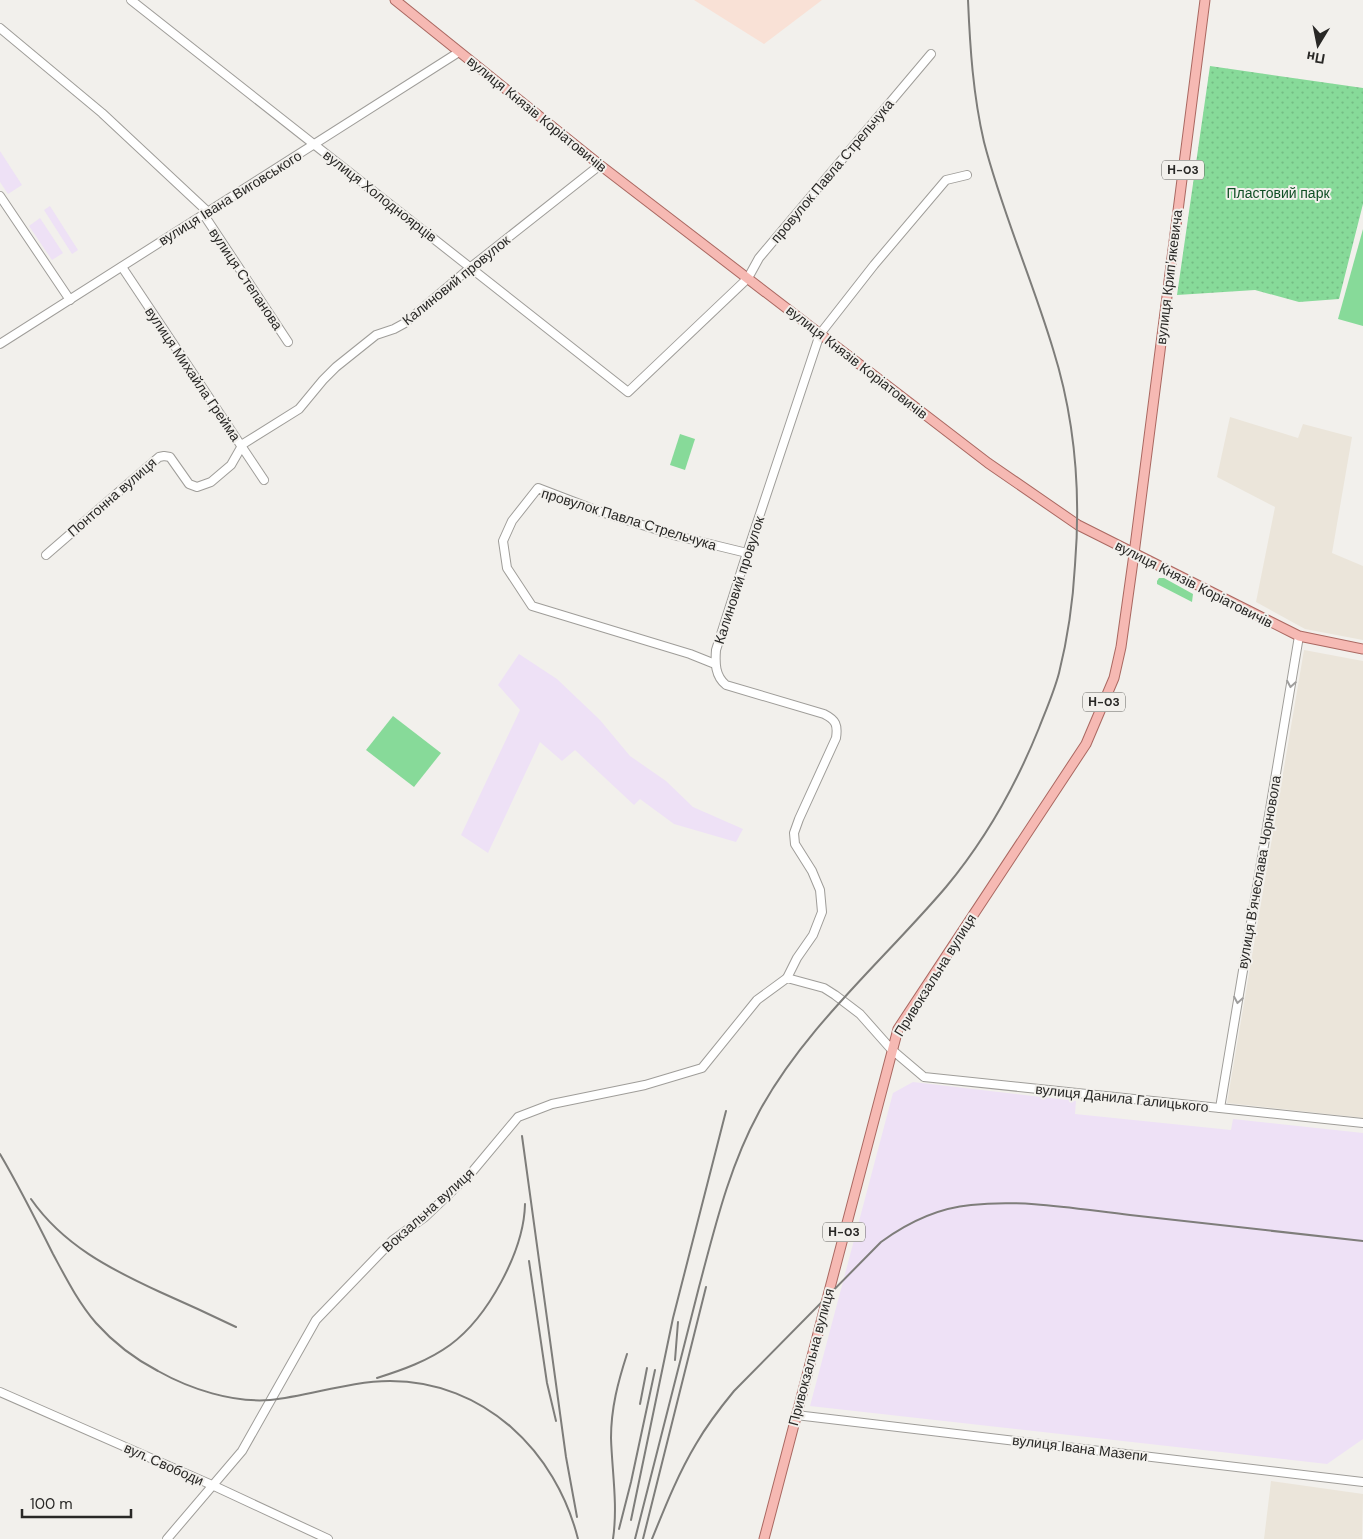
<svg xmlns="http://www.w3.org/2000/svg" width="1363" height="1539" viewBox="0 0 1363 1539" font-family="'DM Sans',sans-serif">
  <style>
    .built { fill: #ebe5da }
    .industrial { fill: #eee1f6 }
    .medical { fill: #f9e1d6 }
    .grass { fill: #87da99 }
    .park { fill: url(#park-dots) }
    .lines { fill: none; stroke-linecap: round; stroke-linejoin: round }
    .minor-casing { stroke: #9f9d99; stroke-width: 10 }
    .major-casing { stroke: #aa6861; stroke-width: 11 }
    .minor { stroke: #fff; stroke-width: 8 }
    .major { stroke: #f6b9b3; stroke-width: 9 }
    .rail { stroke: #7e7d7a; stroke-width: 2 }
    .oneway { stroke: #9f9e9d }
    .labels { text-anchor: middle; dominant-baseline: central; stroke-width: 4; stroke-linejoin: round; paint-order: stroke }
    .shield { fill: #f2f0ec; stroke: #656461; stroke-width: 1 }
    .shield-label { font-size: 12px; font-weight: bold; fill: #292826 }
    .street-label { font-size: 14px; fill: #292826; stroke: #f2f0ec }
    .park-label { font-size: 14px; fill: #0f4e24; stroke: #f2f0ec }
  </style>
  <defs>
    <pattern id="park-dots" width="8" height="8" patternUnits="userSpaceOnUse" patternTransform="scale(1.25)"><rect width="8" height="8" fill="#87da99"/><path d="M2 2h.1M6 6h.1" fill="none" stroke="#75bb84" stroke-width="1.8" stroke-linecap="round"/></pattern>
  </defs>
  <rect width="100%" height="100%" fill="#f2f0ec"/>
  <!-- built -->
  <g class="built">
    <polygon points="1230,417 1298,438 1303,424 1352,437 1332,553 1363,566 1363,640 1305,629 1256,602 1275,507 1217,477"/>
    <polygon points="1304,650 1363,661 1363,1118 1227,1103"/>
    <polygon points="1271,1481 1363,1494 1362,1539 1264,1539"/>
  </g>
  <!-- industrial -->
  <g class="industrial">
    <polygon points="0,151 22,185 8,194 0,182"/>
    <polygon points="50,206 78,250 72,254 44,210"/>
    <polygon points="40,218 63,253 52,260 29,226"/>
    <polygon points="519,654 557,679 600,720 630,756 666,781 693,807 743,829 736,842 674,824 640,799 634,805 575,750 562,761 540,742 488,853 461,835 520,710 498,685"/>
    <polygon points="913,1082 1076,1101 1075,1114 1231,1130 1233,1119 1363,1133 1363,1439 1327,1464 810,1406 893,1093"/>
  </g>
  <!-- medical -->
  <polygon class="medical" points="694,0 822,0 764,44"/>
  <!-- grass -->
  <g class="grass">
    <polygon points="1363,229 1363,326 1338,319"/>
    <polygon points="680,434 695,439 685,470 670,465"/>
    <polygon points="1159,578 1164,578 1193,594 1192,602 1157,584 1157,581"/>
    <polygon points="393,716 441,753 414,787 366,750"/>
  </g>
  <!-- park -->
  <polygon class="park" points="1210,66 1363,88 1363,204 1339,299 1299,302 1255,290 1177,295"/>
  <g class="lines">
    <defs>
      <g id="minor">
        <polyline points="131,0 628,392 748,278 759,258 931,54"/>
        <polyline points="0,28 102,113 208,212"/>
        <polyline points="0,196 70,300"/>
        <polyline points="204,215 288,342"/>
        <polyline points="122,267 264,480"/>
        <polyline points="0,344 459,52"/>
        <polyline points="46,555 159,457 164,456 170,457 189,484 197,487 211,482 231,465 243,444 299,409 323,380 336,367 376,335 394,329 405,323 471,267 600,165"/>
        <polyline points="715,664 690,654 532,606 507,568 503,541 512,521 538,488 598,511 677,536 747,553"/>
        <path d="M787,978L797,958L813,935L822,912L820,890L812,871L795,844L794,833L799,819L836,738C838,725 836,720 824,714L726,685C715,676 715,663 716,650L747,553L820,334L874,265L946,180L967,175"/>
        <polyline points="1220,1108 1299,636"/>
        <polyline points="0,1392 212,1485 328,1539"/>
        <polyline points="796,1415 1363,1482"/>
        <polyline points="167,1539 242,1451 316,1320 393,1240 425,1217 472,1172 518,1117 552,1104 645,1085 702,1068 757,1000 787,978 824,988 835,995 860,1014 891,1049 924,1077 1363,1123"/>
      </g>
      <g id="major">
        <polyline points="395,0 600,165 988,463 1078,525 1299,636 1363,649"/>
        <polyline points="764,1539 898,1029 1086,744 1114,678 1121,647 1134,554 1205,0"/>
      </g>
    </defs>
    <!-- minor casing -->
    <use href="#minor" class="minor-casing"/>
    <!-- major casing -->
    <use href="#major" class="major-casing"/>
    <!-- minor -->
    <use href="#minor" class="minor"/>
    <!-- major -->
    <use href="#major" class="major"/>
    <!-- rail -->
    <g class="rail">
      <polyline points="522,1136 566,1457 577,1517"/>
      <path d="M0,1154C19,1186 36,1220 53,1254C66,1278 78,1302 96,1323C113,1342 135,1359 158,1371C190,1389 233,1403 270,1400C310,1396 349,1381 390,1381C484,1381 556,1451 578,1539"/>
      <path d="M31,1199C63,1245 110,1269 160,1292C185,1303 211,1315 236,1327"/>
      <polyline points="529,1261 547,1383 556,1421"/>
      <polyline points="675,1360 678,1322"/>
      <path d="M377,1378C402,1370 428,1361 450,1345C488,1317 524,1251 525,1204"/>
      <polyline points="640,1404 647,1368"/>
      <polyline points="631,1520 673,1318 726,1111"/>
      <polyline points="619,1529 631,1482 655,1370"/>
      <path d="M613,1539C618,1505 612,1471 611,1438C611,1408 618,1382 627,1354"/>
      <path d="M635,1539C657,1455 677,1371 699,1287C715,1227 729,1167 759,1112C805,1027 884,960 946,887C986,839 1016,785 1039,728C1046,710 1054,692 1059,673C1068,637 1073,601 1075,565C1081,491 1075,419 1053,349C1032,279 1002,212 984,142C973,95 970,47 968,0"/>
      <polyline points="643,1539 706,1287"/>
      <path d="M652,1539C665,1507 678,1474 696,1444C707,1425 720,1408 734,1391L881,1242C907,1223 938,1208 971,1205C1024,1199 1077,1209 1130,1215C1207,1223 1285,1232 1363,1241"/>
    </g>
  </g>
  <!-- one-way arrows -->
  <defs><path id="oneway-chevron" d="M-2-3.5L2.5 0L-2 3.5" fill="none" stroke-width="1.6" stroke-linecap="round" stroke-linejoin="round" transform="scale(1.25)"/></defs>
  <g class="oneway">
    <use href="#oneway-chevron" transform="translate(1291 684) rotate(100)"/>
    <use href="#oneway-chevron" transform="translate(1238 1000) rotate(100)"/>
  </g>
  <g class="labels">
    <!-- shield labels -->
    <g class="shield">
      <rect x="1162" y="160.5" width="42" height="19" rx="4"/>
      <rect x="1083" y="692.5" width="42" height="19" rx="4"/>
      <rect x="823" y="1222.5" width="42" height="19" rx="4"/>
    </g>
    <g class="shield-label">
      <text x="1183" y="170">Н-03</text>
      <text x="1104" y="702">Н-03</text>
      <text x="844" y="1232">Н-03</text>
    </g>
    <!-- street labels -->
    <g class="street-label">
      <text transform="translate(537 114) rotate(39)">вулиця Князів Коріатовичів</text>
      <text transform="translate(832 171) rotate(-50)">провулок Павла Стрельчука</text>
      <text transform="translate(380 196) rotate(38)">вулиця Холодноярців</text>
      <text transform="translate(230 198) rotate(-32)">вулиця Івана Виговського</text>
      <text transform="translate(1169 277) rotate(-83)">вулиця Крипʼякевича</text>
      <text transform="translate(246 279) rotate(56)">вулиця Степанова</text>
      <text transform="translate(456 280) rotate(-39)">Калиновий провулок</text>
      <text transform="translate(857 362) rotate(38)">вулиця Князів Коріатовичів</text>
      <text transform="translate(193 374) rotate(56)">вулиця Михайла Грейма</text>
      <text transform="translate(112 497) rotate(-41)">Понтонна вулиця</text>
      <text transform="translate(629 519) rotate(17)">провулок Павла Стрельчука</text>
      <text transform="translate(739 580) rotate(-72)">Калиновий провулок</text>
      <text transform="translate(1194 584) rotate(27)">вулиця Князів Коріатовичів</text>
      <text transform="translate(1259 872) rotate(-80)">вулиця В'ячеслава Чорновола</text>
      <text transform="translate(935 975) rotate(-58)">Привокзальна вулиця</text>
      <text transform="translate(1122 1098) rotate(6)">вулиця Данила Галицького</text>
      <text transform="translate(428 1210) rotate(-42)">Вокзальна вулиця</text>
      <text transform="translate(811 1357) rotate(-75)">Привокзальна вулиця</text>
      <text transform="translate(1080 1448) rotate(7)">вулиця Івана Мазепи</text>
      <text transform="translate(164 1464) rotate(24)">вул. Свободи</text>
    </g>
    <!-- park labels -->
    <g class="park-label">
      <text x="1278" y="193">Пластовий парк</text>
    </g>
  </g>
  <!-- north arrow -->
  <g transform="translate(1318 45) rotate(190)" stroke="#f2f0ec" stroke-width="4" paint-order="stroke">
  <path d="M0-4L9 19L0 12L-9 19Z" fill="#292826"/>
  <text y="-8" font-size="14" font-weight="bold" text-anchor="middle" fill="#292826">Пн</text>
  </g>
  <!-- scale -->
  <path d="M22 1509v8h109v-8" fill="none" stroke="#292826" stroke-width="2.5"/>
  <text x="30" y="1509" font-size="15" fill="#292826" stroke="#f2f0ec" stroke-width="4" paint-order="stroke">100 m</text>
</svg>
